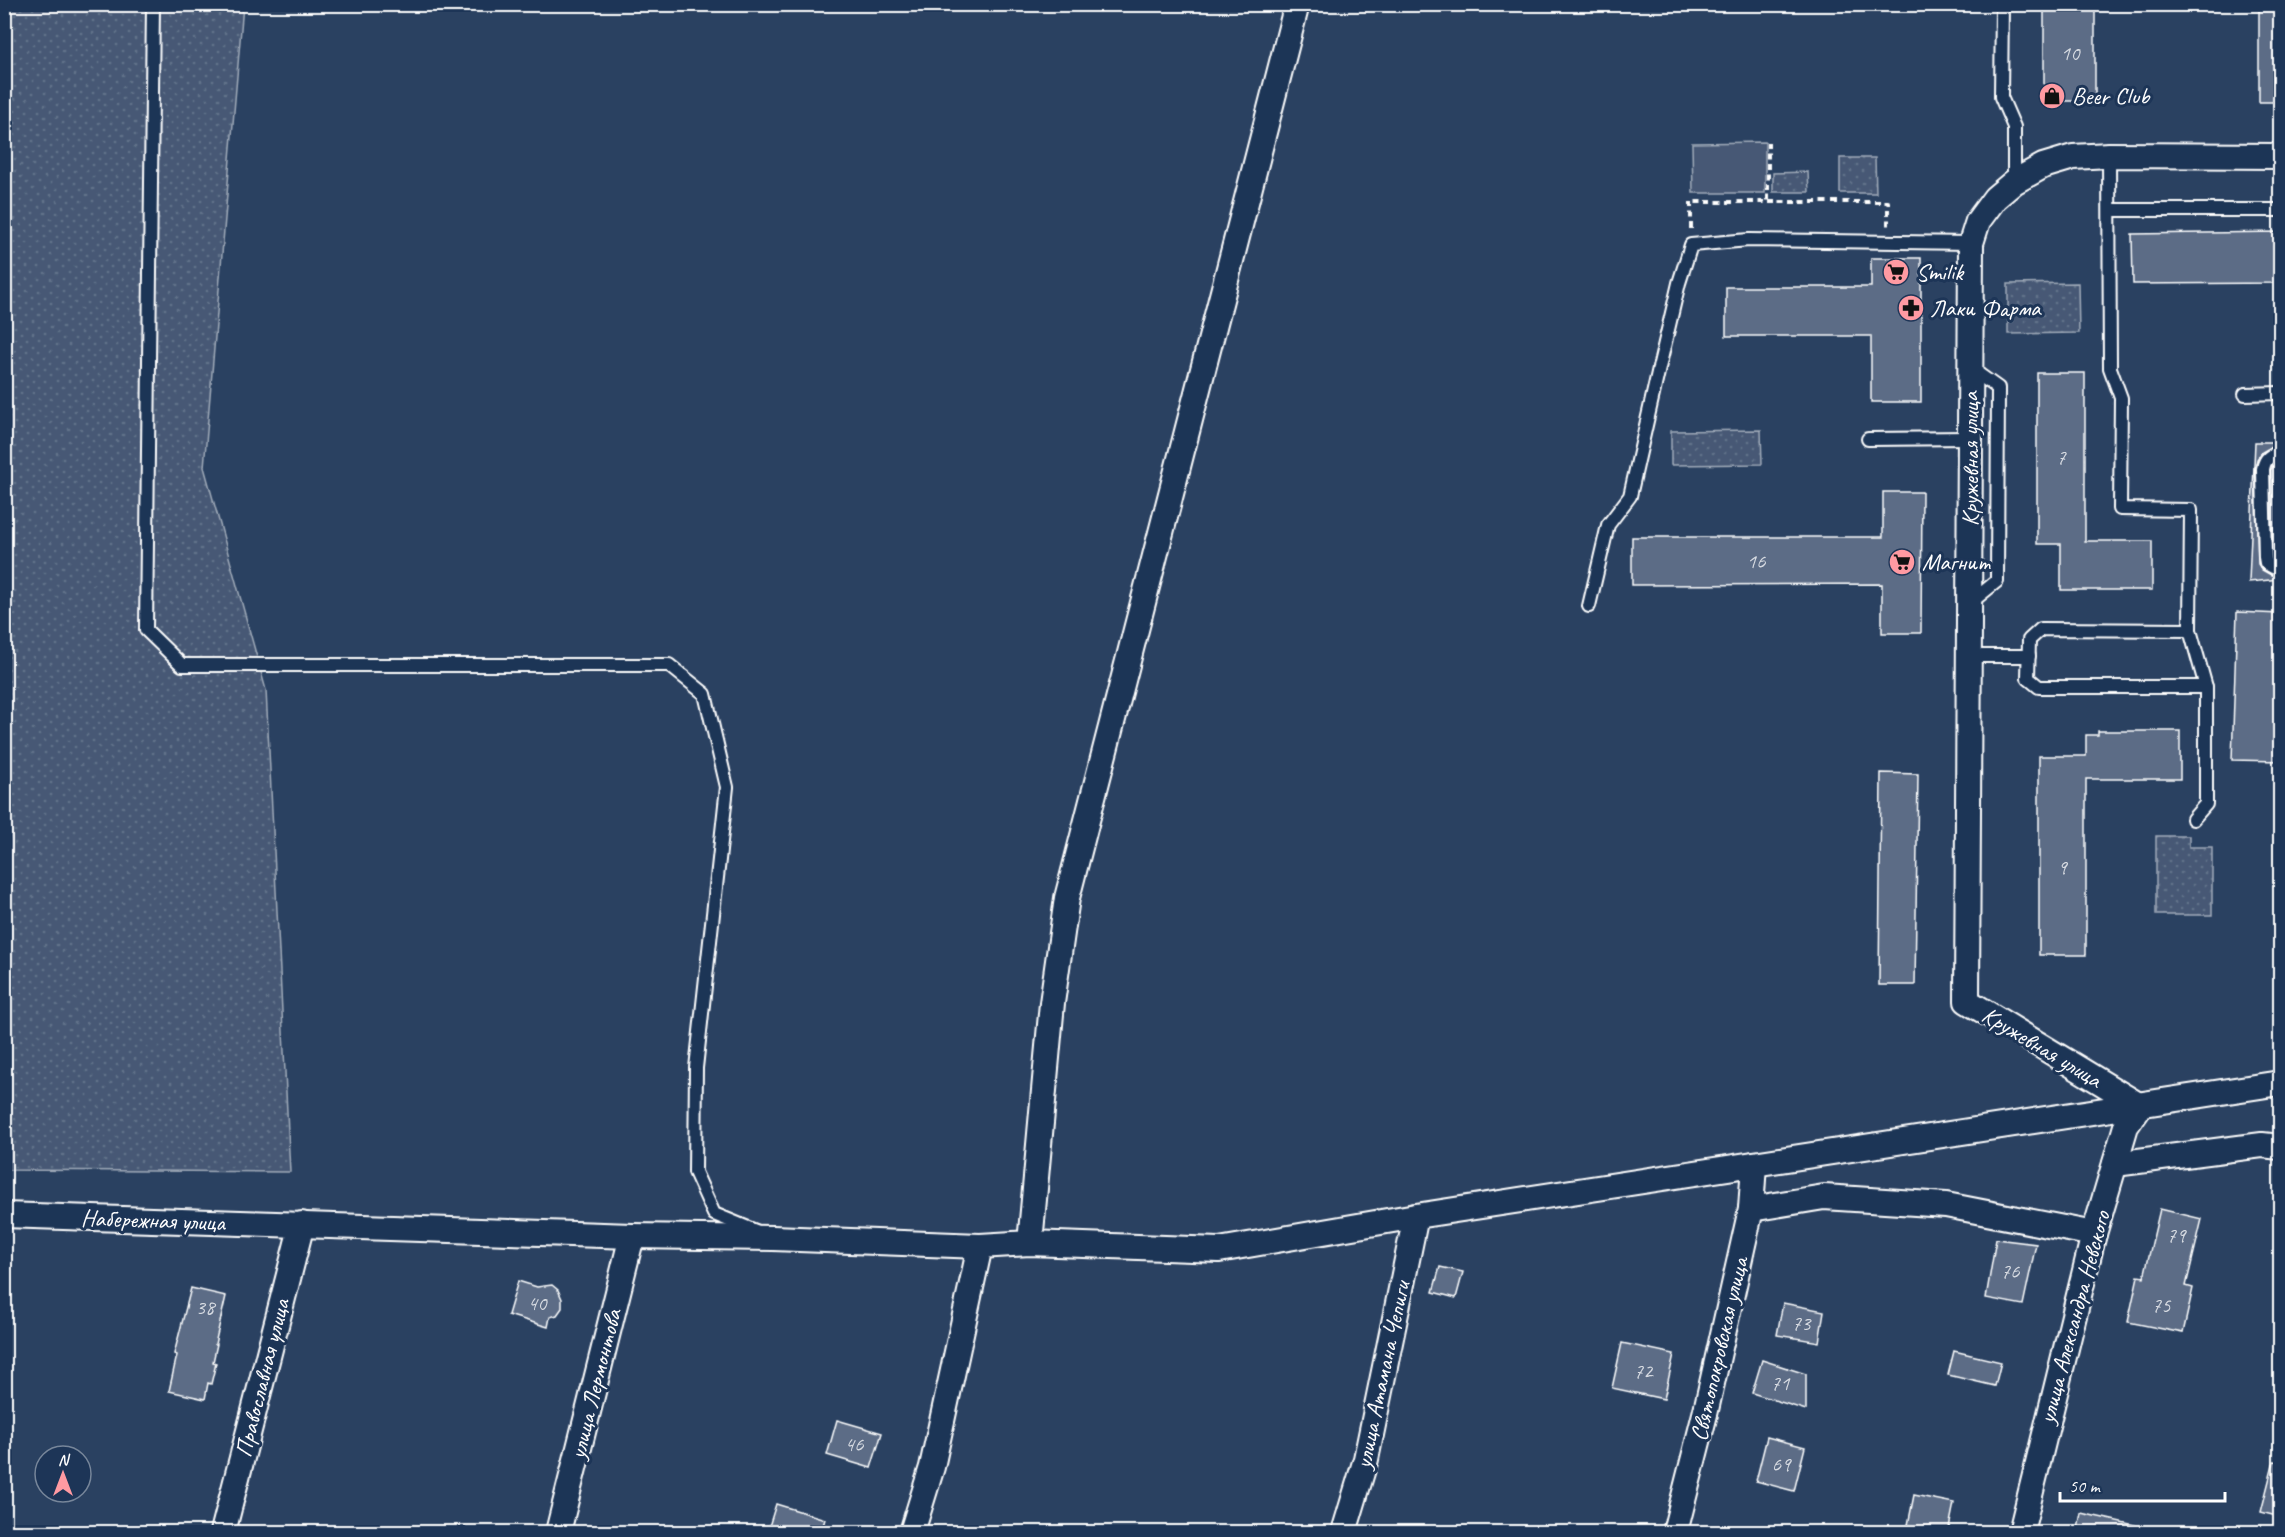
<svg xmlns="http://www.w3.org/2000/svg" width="2285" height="1537" viewBox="0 0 2285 1537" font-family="Caveat,sans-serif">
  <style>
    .park { fill: url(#park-dots); stroke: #a2acba; stroke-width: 1.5 }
    .pitch { fill: #465975; stroke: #a2acba; stroke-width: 1.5 }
    .building { fill: #5b6c86; stroke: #fff; stroke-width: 1.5 }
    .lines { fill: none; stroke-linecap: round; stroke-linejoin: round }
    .lane-casing { stroke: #fff; stroke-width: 16 }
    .street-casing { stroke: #fff; stroke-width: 28 }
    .path { stroke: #fff; stroke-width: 4; stroke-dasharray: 6 4.5; stroke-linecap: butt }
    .lane { stroke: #1d3557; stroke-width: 12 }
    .street { stroke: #1d3557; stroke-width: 24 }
    .labels { text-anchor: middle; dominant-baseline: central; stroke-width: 6; stroke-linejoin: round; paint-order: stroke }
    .number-label { font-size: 21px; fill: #d6dae1 }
    .poi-label { font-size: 24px; fill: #fff; stroke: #1d3557; text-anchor: start }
    .street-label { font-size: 24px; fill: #fff; stroke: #1d3557 }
  </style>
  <defs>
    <pattern id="park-dots" width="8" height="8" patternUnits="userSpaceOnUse" patternTransform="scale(1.5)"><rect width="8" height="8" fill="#465975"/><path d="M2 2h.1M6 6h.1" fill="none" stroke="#62728a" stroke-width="1.8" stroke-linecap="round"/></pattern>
  </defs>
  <rect width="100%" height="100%" fill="#2a4161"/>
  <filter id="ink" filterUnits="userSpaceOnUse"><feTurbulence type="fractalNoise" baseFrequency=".0167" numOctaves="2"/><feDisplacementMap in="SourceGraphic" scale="12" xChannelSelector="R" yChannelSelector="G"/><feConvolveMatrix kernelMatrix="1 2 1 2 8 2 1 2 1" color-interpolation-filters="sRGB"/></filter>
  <g filter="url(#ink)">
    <!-- park -->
    <g class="park">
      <polygon points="5,5 243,5 204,467 266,690 290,1172 5,1170"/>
      <polygon points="1840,158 1875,158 1876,193 1840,193"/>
      <polygon points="1808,172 1809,192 1773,192 1773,173"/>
      <polygon points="2078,283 2079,333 2008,334 2008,284"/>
      <polygon points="1761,430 1762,464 1671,465 1671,431"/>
      <polygon points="2156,836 2189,836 2189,847 2212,847 2212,915 2156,915"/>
    </g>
    <!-- pitch -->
    <polygon class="pitch" points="1765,142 1765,193 1693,193 1692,143"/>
    <!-- building -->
    <g class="building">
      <rect x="2044" y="4" width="51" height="97"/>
      <rect x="2259" y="4" width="21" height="98"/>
      <polygon points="2280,232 2280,283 2133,284 2132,234"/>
      <polygon points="1871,258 1921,258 1921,402 1871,402 1871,336 1726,336 1726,287 1871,287"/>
      <polygon points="2037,373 2085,373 2085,541 2152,541 2152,590 2061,590 2061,544 2037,544"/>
      <polygon points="2255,442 2280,442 2280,445 2271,447 2262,452 2257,459 2255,469 2258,564 2262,570 2271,575 2280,576 2280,579 2249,582"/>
      <polygon points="2280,461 2280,560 2273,556 2271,470 2274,464"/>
      <polygon points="1883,492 1922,492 1921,633 1882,633 1882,584 1632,585 1632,537 1883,537"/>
      <polygon points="2237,612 2280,614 2280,761 2232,760"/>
      <polygon points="2098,731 2180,731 2180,779 2086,779 2086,955 2039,955 2039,756 2086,756 2086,735 2098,735"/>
      <polygon points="1881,773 1918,774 1915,985 1879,985"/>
      <polygon points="2160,1209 2202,1219 2186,1286 2193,1288 2183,1333 2128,1322 2138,1276 2144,1277"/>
      <polygon points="1996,1239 2036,1244 2023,1305 1986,1298"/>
      <polygon points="1440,1267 1463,1272 1456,1298 1433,1292"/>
      <polygon points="518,1281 537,1287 552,1285 558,1290 562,1299 562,1308 557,1315 550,1317 548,1327 508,1315"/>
      <polygon points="191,1288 226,1296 215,1344 217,1344 213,1362 216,1363 211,1384 208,1383 205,1399 169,1391 177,1355 174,1354"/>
      <polygon points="1783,1303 1824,1311 1819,1342 1777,1335"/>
      <polygon points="1622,1343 1674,1354 1664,1399 1612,1388"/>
      <polygon points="1954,1351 2001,1362 1995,1386 1948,1375"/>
      <polygon points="1762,1360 1806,1374 1806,1410 1752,1393"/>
      <polygon points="837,1420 882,1433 871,1468 827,1455"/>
      <polygon points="1767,1437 1805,1447 1794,1491 1756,1481"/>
      <polygon points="2274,1461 2280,1462 2280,1517 2261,1512"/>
      <polygon points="1914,1495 1954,1503 1948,1533 1908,1525"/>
      <polygon points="776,1504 825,1519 821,1533 767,1533"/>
      <polygon points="2081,1513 2135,1525 2135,1533 2077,1533"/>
    </g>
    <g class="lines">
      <defs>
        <g id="lane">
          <polyline points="153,4 146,630 182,665 669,665 705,694 727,787 696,1068 695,1172 714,1214 758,1232"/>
          <polyline points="2002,4 2001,97 2014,127 2014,182"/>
          <polyline points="2109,155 2110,368 2121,398 2120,509 2191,510 2190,630 2206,687 2206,804 2193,819"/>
          <polyline points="2110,210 2280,210"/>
          <polyline points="2245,394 2280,393"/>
          <polyline points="1868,439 1970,438"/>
          <path d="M2280,453C2270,455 2265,458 2263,469L2265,557L2266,563L2273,567L2280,568"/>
          <polyline points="1970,603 1997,581 1998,388 1970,368"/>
          <polyline points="1589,606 1608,525 1630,496 1659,368 1679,283 1691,245 1749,240 1971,243"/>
          <polyline points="2190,630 2041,629 2029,640 2028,678 2039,687 2206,687"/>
          <polyline points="1969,656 2029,656"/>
        </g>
        <g id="street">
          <polyline points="2115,1164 2262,1145 2280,1147"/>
          <polyline points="1751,1209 1824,1197 1946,1205 2094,1234"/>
          <polyline points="4,1215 632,1236 773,1238 980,1246 1030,1243 1219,1250 1416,1216 2280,1083"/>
          <polyline points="1030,1243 1052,1003 1067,898 1297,4"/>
          <polyline points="223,1532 302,1224"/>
          <polyline points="558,1532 632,1236"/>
          <polyline points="912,1532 932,1467 980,1246"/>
          <polyline points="1344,1532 1366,1459 1416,1216"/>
          <polyline points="1675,1532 1706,1410 1751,1209 1754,1164"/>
          <polyline points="2021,1532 2094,1234 2126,1126 2140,1106 1967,1001 1971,243 1978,221 1995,198 2014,182 2043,166 2073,157 2109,155 2280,156"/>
        </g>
      </defs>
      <!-- lane casing -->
      <use href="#lane" class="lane-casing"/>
      <!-- street casing -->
      <use href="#street" class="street-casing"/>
      <!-- path -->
      <g class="path">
        <polyline points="1768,142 1768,202"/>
        <polyline points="1691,229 1691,202 1888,202 1888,226"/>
      </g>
      <!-- lane -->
      <use href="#lane" class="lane"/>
      <!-- street -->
      <use href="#street" class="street"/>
    </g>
  </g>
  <!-- icons -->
  <defs>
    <symbol id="shop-disc" viewBox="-11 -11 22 22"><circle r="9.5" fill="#ff9aa2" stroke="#1d3557"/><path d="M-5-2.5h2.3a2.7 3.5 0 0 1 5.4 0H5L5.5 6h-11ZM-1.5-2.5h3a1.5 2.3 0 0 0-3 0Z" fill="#111"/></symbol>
    <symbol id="supermarket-disc" viewBox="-11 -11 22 22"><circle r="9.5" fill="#ff9aa2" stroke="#1d3557"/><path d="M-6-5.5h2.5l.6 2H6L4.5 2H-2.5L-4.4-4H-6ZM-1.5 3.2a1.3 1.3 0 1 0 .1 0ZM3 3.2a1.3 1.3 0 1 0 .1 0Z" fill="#111"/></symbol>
    <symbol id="pharmacy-disc" viewBox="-11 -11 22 22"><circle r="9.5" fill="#ff9aa2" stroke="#1d3557"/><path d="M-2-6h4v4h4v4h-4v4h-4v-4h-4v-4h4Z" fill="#111"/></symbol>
  </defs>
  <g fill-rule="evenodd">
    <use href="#shop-disc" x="2037" y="81" width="30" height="30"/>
    <use href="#supermarket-disc" x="1881" y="257" width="30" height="30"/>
    <use href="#pharmacy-disc" x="1896" y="293" width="30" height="30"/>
    <use href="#supermarket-disc" x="1887" y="547" width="30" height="30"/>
  </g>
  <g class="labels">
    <!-- number labels -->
    <g class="number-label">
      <text x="2070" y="53">10</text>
      <text x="2061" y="457">7</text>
      <text x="1756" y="561">16</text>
      <text x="2062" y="867">9</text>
      <text x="2176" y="1235">79</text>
      <text x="2010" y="1271">76</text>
      <text x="537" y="1303">40</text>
      <text x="2161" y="1305">75</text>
      <text x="205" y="1307">38</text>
      <text x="1801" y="1323">73</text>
      <text x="1643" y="1371">72</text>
      <text x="1780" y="1383">71</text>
      <text x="854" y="1444">46</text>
      <text x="1781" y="1464">69</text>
    </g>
    <!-- poi labels -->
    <g class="poi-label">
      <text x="2072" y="96">Beer Club</text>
      <text x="1916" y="272">Smilik</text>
      <text x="1930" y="308">Лаки Фарма</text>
      <text x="1922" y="562">Магнит</text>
    </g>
    <!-- street labels -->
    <g class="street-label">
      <text transform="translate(1970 459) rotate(-90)">Кружевная улица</text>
      <text transform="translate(2042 1047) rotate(31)">Кружевная улица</text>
      <text transform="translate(153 1220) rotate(2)">Набережная улица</text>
      <text transform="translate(2074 1317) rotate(-75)">улица Александра Невского</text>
      <text transform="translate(1719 1349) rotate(-77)">Святопокровская улица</text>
      <text transform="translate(1382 1375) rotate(-78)">улица Атамана Чепиги</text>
      <text transform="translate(262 1378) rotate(-76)">Православная улица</text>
      <text transform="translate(595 1384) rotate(-76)">улица Лермонтова</text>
    </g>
  </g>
  <!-- margin -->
  <rect width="2285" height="1537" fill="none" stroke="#1d3557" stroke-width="24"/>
  <rect x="12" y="12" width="2261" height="1513" fill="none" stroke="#fff" stroke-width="2" filter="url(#ink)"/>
  <!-- north arrow -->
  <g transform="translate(63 1474)"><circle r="28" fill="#1d3557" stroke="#77869a" stroke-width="1.5"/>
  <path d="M0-4.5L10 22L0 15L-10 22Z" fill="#ff9aa2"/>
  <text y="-9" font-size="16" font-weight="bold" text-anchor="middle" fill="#ffffff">N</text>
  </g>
  <!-- scale -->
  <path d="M2060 1492v9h165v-9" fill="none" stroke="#ffffff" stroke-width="3"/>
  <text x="2069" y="1492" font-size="18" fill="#ffffff" stroke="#1d3557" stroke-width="4.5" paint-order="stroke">50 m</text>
</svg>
